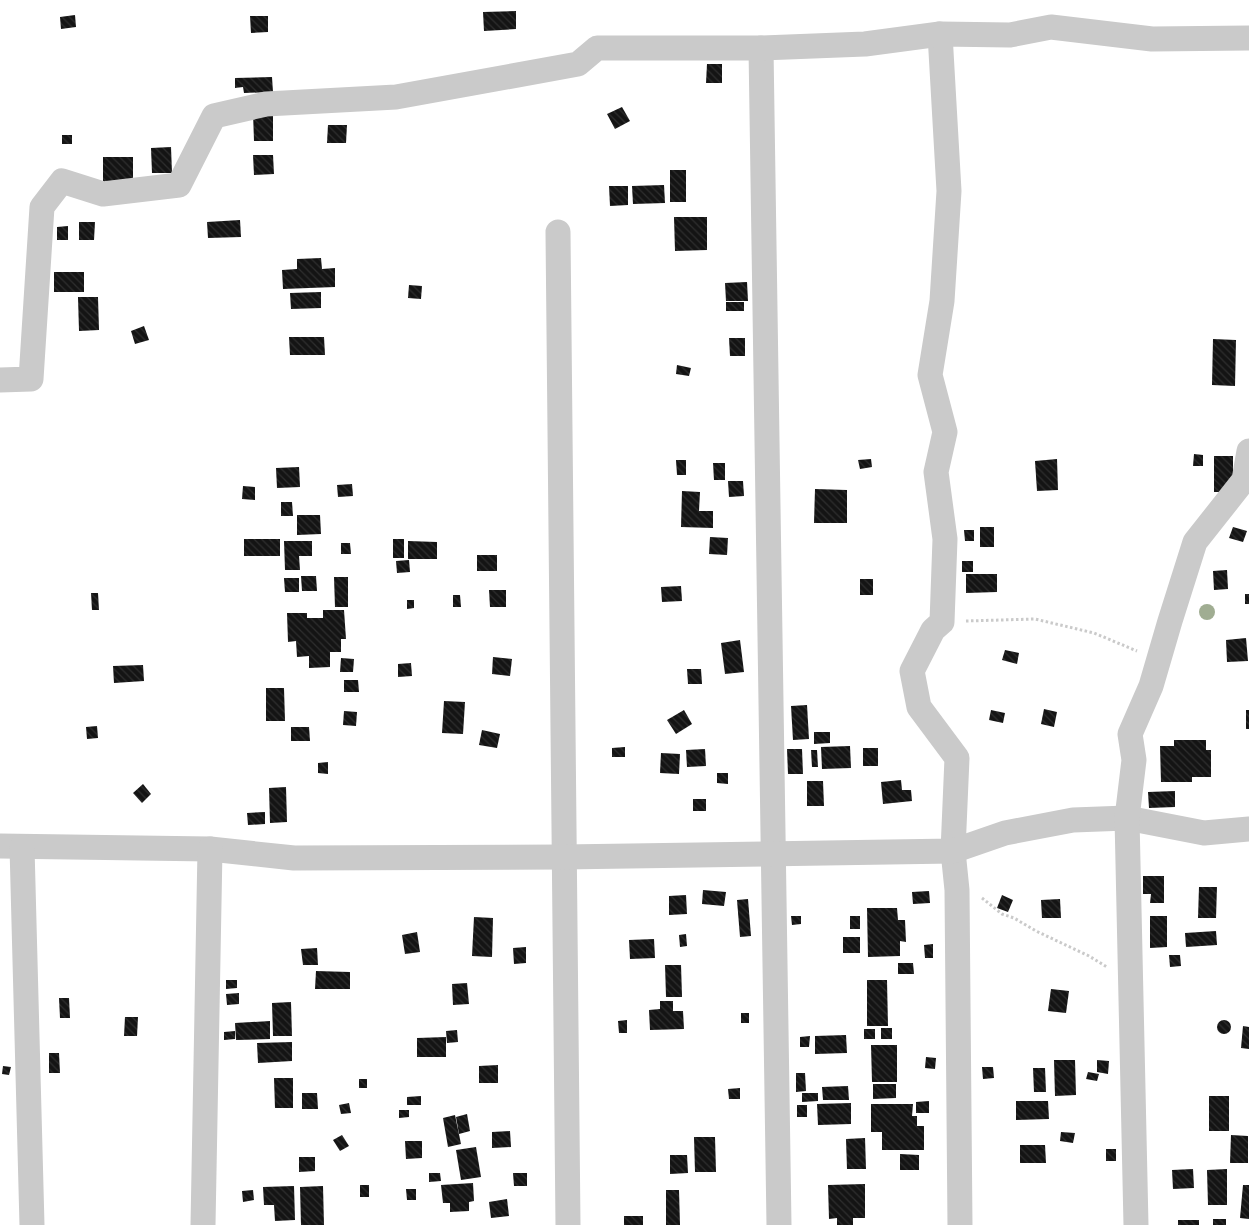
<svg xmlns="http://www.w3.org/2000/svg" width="1249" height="1225" viewBox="0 0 1249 1225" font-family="'DejaVu Sans',sans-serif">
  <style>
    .building { fill: url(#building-back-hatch) }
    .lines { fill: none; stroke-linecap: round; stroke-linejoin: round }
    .path { stroke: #cacaca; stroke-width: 3; stroke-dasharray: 2.5 2.5; stroke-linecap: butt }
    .street { stroke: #cacaca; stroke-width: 25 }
    .tree { fill: #a0ad92 }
  </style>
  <defs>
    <pattern id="building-back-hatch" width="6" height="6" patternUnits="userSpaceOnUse" patternTransform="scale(1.25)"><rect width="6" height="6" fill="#141414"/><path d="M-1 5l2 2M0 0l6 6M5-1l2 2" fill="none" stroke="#2e2e2e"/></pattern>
  </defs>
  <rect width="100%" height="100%" fill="#fff"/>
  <!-- building -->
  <g class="building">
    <polygon points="516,11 516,29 484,31 483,12"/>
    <polygon points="75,15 76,27 61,29 60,17"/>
    <polygon points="250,16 268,16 268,32 251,33"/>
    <polygon points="707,64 722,64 722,83 706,83"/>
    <polygon points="272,77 273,92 244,93 243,87 235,88 235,78"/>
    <polygon points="622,107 630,121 615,129 607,114"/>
    <polygon points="253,113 273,113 273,141 254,141"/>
    <polygon points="328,125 347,125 346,143 327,143"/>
    <rect x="62" y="135" width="10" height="9"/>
    <polygon points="171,147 172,173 152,173 151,148"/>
    <polygon points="253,155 273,155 274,174 254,175"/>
    <polygon points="103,157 133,157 133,184 103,192"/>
    <rect x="670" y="170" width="16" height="32"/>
    <polygon points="664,185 665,203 633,204 632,186"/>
    <polygon points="609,186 628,186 628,205 610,206"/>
    <polygon points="674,217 707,217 707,250 675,251"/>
    <polygon points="240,220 241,237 208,238 207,222"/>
    <polygon points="79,222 95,222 94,240 79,240"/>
    <polygon points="68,226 68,240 57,240 57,227"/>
    <polygon points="321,258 322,269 335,268 335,287 283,289 282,270 297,269 297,259"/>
    <rect x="54" y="272" width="30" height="20"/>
    <polygon points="747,282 748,301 726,301 725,283"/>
    <polygon points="409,285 422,286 421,299 408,298"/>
    <polygon points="321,292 321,308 291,309 290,293"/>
    <polygon points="78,297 98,297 99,330 79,331"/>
    <rect x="726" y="302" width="18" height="9"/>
    <polygon points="144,326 149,340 135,344 131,331"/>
    <polygon points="289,337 324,337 325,355 290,355"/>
    <polygon points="729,338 745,338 745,356 730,356"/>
    <polygon points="1213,339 1236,340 1235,386 1212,385"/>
    <polygon points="677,365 691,368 689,376 676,374"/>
    <polygon points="1194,454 1203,455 1203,466 1193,466"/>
    <rect x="1214" y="456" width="19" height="36"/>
    <polygon points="871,459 872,467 860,469 858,460"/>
    <polygon points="1057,459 1058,490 1037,491 1035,461"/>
    <polygon points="676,460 686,460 686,475 677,475"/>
    <polygon points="713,463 725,463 725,480 714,480"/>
    <polygon points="299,467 300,487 277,488 276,468"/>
    <polygon points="728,481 743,481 744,496 729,497"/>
    <polygon points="352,484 353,496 338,497 337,485"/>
    <polygon points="243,486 255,487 255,500 242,499"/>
    <polygon points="815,489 847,490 847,523 814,523"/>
    <polygon points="682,491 700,492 699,511 713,511 713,528 681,527"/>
    <polygon points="281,502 292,502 293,516 281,516"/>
    <polygon points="297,515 320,515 321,534 297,535"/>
    <rect x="980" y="527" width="14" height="20"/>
    <polygon points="1233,527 1247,531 1243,542 1229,538"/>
    <polygon points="964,530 974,530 974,541 965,541"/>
    <polygon points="710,537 728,538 727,555 709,554"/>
    <rect x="244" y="539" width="36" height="17"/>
    <rect x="393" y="539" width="11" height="19"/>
    <polygon points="284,541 312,541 312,556 299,556 300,570 285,570"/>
    <polygon points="408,541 437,542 437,559 408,559"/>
    <polygon points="341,543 350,543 351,554 341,554"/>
    <rect x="477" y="555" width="20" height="16"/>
    <polygon points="409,560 410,572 397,573 396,561"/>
    <rect x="962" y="561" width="11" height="11"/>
    <polygon points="1227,570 1228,589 1214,590 1213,571"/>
    <polygon points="966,574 997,574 997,592 966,593"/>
    <polygon points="301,576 316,576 317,591 302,591"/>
    <polygon points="334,577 348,577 348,607 335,607"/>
    <polygon points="284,578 299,578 299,592 285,592"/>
    <rect x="860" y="579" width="13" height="16"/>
    <polygon points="681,586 682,601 662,602 661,587"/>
    <polygon points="489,590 506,590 506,607 490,607"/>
    <polygon points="91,593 98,593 99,610 92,610"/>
    <rect x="1245" y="594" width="4" height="10"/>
    <polygon points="453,595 460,595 461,607 453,607"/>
    <polygon points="407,600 414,600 414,608 407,609"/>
    <polygon points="323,610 344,610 346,639 341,639 341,652 330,652 330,667 309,668 309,656 297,657 296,641 288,642 287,613 307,613 307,618 323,618"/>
    <polygon points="1246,638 1248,661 1227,662 1226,640"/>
    <polygon points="740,640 744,672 725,674 721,643"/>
    <polygon points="1005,650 1019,653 1017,664 1002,660"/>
    <polygon points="493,657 512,659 510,676 492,674"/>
    <polygon points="341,658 354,659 353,672 340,672"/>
    <polygon points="411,663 412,676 398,677 398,664"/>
    <polygon points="143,665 144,681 114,683 113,666"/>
    <polygon points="687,669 701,669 702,684 688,684"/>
    <polygon points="344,680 358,680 359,692 344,692"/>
    <polygon points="266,688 284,688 285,721 266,721"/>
    <polygon points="444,701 465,702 463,734 442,733"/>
    <polygon points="807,705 809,739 793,740 791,706"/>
    <polygon points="1044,709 1057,712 1054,727 1041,724"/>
    <polygon points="684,710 692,724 676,734 667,720"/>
    <polygon points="991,710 1005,713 1003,723 989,720"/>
    <rect x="1246" y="710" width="3" height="19"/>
    <polygon points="344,711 357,712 356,726 343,725"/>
    <polygon points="97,726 98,738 87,739 86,727"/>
    <polygon points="291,727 309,727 310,741 291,741"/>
    <polygon points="482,730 500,734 497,748 479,745"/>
    <polygon points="814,732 830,732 830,743 814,744"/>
    <polygon points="1174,740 1206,740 1206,750 1211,750 1211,777 1192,777 1192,782 1161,782 1160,746 1174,746"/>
    <polygon points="850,746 851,768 822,769 821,747"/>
    <polygon points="625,747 625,757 612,757 612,748"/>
    <rect x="863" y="748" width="15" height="18"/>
    <polygon points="705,749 706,766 687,767 686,750"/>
    <polygon points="787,749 802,749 803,774 788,774"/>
    <polygon points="811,750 817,750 818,767 812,767"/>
    <polygon points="661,753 680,754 679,774 660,773"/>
    <polygon points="328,762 328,774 318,773 318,763"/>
    <polygon points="717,773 728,773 728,784 717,783"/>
    <polygon points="901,780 902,790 911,790 912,801 883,804 881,782"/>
    <polygon points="807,781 823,781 824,806 807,806"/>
    <polygon points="143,784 151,794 142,803 133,793"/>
    <polygon points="286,787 287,822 270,823 269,788"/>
    <polygon points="1175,791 1175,807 1149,808 1148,792"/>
    <rect x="693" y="799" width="13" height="12"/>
    <polygon points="265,812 265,824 248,825 247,813"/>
    <polygon points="1143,876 1164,876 1164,903 1150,903 1151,894 1143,894"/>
    <polygon points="1199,887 1217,887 1216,918 1198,918"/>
    <polygon points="703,890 726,892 724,906 702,904"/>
    <polygon points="929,891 930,903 913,904 912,892"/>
    <polygon points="686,895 687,914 669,915 669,896"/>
    <polygon points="1002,895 1013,900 1008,912 997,908"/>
    <polygon points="748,899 751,936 740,937 737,900"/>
    <polygon points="1060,899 1061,918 1042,918 1041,900"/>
    <polygon points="867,908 897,908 898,920 905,920 906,942 900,941 900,956 868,957"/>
    <polygon points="791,916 801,916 801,924 792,925"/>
    <rect x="850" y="916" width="10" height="13"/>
    <polygon points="1150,916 1167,916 1167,947 1150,948"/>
    <polygon points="474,917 493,918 492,957 472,956"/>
    <polygon points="1216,931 1217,945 1186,947 1185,933"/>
    <polygon points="417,932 420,952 405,954 402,935"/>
    <polygon points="686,934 687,946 680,947 679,935"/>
    <rect x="843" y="937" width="17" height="16"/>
    <polygon points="654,939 655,958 630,959 629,940"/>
    <polygon points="933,944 933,958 925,958 924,945"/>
    <polygon points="526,947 526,963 514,964 513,948"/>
    <polygon points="317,948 318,965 303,965 301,949"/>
    <polygon points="1169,955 1180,955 1181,966 1170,967"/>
    <polygon points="898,963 913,963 914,974 898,974"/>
    <polygon points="665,965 681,965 682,997 666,997"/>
    <polygon points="316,971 350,972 350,989 315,989"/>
    <polygon points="226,980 237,980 237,988 226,989"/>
    <polygon points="867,980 887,980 888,1026 867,1026"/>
    <polygon points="467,983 469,1004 453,1005 452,984"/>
    <polygon points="1051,989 1069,991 1066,1013 1048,1011"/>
    <polygon points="239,993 239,1004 227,1005 226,994"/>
    <polygon points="59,998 69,998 70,1018 60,1018"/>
    <polygon points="660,1001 673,1001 673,1011 683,1011 684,1029 650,1030 649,1010 660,1009"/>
    <polygon points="291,1002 292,1036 273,1036 272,1003"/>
    <rect x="741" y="1013" width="8" height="10"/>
    <polygon points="125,1017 138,1017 137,1036 124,1036"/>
    <circle cx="1224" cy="1027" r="7"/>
    <polygon points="627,1020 627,1033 619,1033 618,1021"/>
    <polygon points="270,1021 270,1039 236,1040 235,1023"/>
    <polygon points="1243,1026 1249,1027 1249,1049 1241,1048"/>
    <rect x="881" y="1028" width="11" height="11"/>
    <rect x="864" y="1029" width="11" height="10"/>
    <polygon points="457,1030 458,1042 447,1043 446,1031"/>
    <polygon points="235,1031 235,1039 224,1040 224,1032"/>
    <polygon points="846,1035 847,1053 815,1054 815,1036"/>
    <polygon points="810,1036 809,1047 800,1047 800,1037"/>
    <polygon points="446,1037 446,1057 417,1057 417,1038"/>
    <polygon points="292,1042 292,1061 258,1063 257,1043"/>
    <polygon points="871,1045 897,1045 897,1082 872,1082"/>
    <polygon points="49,1053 59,1053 60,1073 49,1073"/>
    <polygon points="926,1057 936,1058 935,1069 925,1068"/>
    <polygon points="1054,1060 1075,1060 1076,1095 1055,1096"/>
    <polygon points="1097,1060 1109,1061 1108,1074 1097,1072"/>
    <polygon points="498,1065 498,1083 479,1083 479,1066"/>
    <polygon points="3,1066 11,1067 9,1075 2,1074"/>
    <polygon points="982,1067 993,1067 994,1078 983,1079"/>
    <polygon points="1033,1068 1045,1068 1046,1092 1034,1092"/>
    <polygon points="1088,1072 1099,1074 1097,1081 1086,1079"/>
    <polygon points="796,1073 805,1073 806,1091 796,1092"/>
    <polygon points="274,1078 293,1078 293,1108 275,1108"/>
    <rect x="359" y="1079" width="8" height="9"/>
    <polygon points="873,1084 896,1084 896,1098 873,1099"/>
    <polygon points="848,1086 849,1100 823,1100 822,1087"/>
    <polygon points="740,1088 740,1099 729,1099 728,1089"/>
    <polygon points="302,1093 317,1093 318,1109 302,1109"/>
    <polygon points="802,1093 818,1093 818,1101 802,1102"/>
    <polygon points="421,1096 421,1105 407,1105 407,1097"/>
    <rect x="1209" y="1096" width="20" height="35"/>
    <polygon points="929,1101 929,1113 916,1113 916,1102"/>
    <polygon points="1016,1101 1048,1101 1049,1119 1016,1120"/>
    <polygon points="349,1103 351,1113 341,1114 339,1105"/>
    <polygon points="851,1103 851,1124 818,1125 817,1104"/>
    <polygon points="871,1104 913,1104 912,1116 917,1116 917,1126 924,1126 924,1150 882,1150 882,1132 871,1132"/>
    <rect x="797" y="1105" width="10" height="12"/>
    <polygon points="399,1110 409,1110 409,1117 399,1118"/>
    <polygon points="467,1114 470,1131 459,1134 456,1117"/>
    <polygon points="455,1115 461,1144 448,1147 443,1118"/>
    <polygon points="510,1131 511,1147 492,1148 492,1132"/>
    <polygon points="1061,1132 1075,1133 1073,1143 1060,1141"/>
    <polygon points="342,1135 349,1146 340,1151 333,1140"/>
    <polygon points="1231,1135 1248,1136 1248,1163 1230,1163"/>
    <polygon points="694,1137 715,1137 716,1172 695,1172"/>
    <polygon points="865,1138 866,1169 847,1169 846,1139"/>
    <polygon points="405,1141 422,1141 422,1158 406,1159"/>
    <polygon points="1020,1145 1045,1145 1046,1163 1020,1163"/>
    <polygon points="476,1147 481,1177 461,1180 456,1150"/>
    <rect x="1106" y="1149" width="10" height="12"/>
    <polygon points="900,1154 919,1155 919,1170 900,1170"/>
    <polygon points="670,1155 687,1155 688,1173 670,1174"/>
    <polygon points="299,1157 315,1157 315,1171 299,1172"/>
    <polygon points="1193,1169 1194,1188 1173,1189 1172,1170"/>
    <polygon points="1227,1169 1227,1205 1208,1205 1207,1170"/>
    <polygon points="429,1173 440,1173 441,1181 429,1182"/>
    <polygon points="513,1173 527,1173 527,1186 514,1186"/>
    <polygon points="473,1183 474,1201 469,1202 469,1211 450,1212 450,1203 443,1203 441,1185"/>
    <polygon points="865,1184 865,1218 853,1218 853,1225 837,1225 837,1218 829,1219 828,1185"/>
    <rect x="360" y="1185" width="9" height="12"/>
    <polygon points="1243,1185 1249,1185 1249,1219 1240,1218"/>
    <polygon points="294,1186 295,1220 275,1221 274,1205 264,1205 263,1187"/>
    <polygon points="323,1186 324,1225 301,1225 300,1187"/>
    <polygon points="406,1189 416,1189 416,1200 407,1200"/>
    <polygon points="253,1190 254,1200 243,1202 242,1191"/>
    <polygon points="666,1190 679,1190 680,1225 666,1225"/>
    <polygon points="507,1199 509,1216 491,1218 489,1202"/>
    <rect x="624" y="1216" width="19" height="9"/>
    <rect x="1213" y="1219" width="13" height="6"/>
    <rect x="1178" y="1220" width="21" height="5"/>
  </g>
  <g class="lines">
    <!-- path -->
    <g class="path">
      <polyline points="966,621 1035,619 1094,633 1137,651"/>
      <polyline points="982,898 1002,914 1014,918 1036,931 1089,956 1107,967"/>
    </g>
    <!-- street -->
    <g class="street">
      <polyline points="940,34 949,191 942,301 930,375 945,432 936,472 945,539 942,622 933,630 912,671 919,707 957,758 953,851 957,890 960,1225"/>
      <polyline points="761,48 779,1225"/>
      <polyline points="558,232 568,1225"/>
      <polyline points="0,380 31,379 42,207 62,181 103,194 179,185 214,116 266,104 396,97 578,64 597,48 761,48 865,44 940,34 1010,35 1051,27 1152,39 1249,38"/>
      <polyline points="0,846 210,849 294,858 563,857 953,851 1005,833 1073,820 1127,818 1204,833 1249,829"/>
      <polyline points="22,847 32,1225"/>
      <polyline points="203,1225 210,849"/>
      <polyline points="1136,1225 1127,818 1134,760 1130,734 1151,686 1170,621 1195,542 1244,480 1249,451"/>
    </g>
  </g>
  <!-- trees -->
  <circle class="tree" cx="1207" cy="612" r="8"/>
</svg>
